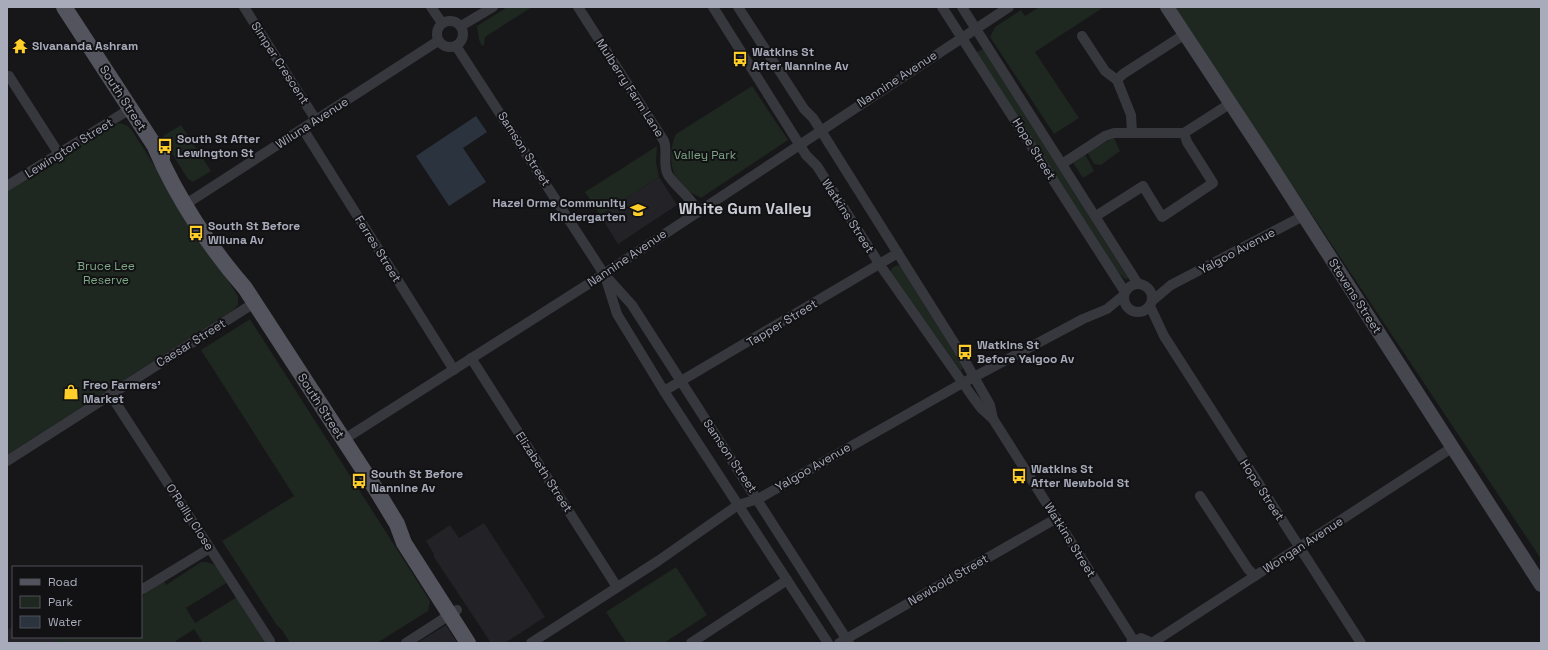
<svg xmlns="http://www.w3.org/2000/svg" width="1548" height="650" viewBox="0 0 1548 650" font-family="'Space Grotesk',sans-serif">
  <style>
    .built { fill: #232226 }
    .green { fill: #1e2720 }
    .water { fill: #2b343e }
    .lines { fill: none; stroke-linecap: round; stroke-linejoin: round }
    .street { stroke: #37373e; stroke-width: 10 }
    .secondary { stroke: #45464e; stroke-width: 14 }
    .primary { stroke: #53545d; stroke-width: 16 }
    .labels { text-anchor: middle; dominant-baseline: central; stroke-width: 4; stroke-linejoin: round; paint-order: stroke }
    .poi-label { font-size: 12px; font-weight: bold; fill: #a7abba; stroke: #121114; text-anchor: start }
    .street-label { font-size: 12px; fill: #a7abba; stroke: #121114 }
    .park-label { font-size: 12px; fill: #7ca784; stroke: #121114 }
    .district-label { font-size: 16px; font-weight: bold; fill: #c9cbd5; stroke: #121114 }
  </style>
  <rect width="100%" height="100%" fill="#171619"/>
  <!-- built -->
  <g class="built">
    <polygon points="659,177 677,205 618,244 600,215"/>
    <polygon points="484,523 545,617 505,643 491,643 434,557 434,554 426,541 450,525 459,538"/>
    <polygon points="446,625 457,643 417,643"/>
    <polygon points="13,627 13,637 54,637 58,643 7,643 7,630"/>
  </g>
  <!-- green -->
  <g class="green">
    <polygon points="507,7 532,7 485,37 484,45 482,46 479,40 477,26"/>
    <polygon points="1039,7 1104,7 1035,52 1079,118 1054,134 990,37 995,27 1021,10 1025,16"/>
    <polygon points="1174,7 1541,7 1541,559 1183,21"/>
    <polygon points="983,49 1128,278 1126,280 1116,270 975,53"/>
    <path d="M752,86L788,140L701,198C696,195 689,192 684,188C669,175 668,151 676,134Z"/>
    <polygon points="120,123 128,126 133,132 238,296 238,305 232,311 7,455 7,191 110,127"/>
    <polygon points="181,125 211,171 193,182 188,179 169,149 169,145 163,136"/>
    <polygon points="1114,138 1120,151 1101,165 1094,164 1088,154 1089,151"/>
    <polygon points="657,146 656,162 659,177 600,215 585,192"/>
    <polygon points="1085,154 1094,171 1083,178 1073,163"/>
    <polygon points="898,265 902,268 963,367 961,371 890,272 893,267"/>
    <polygon points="250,319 430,601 428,611 377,643 290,643 282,630 276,624 222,541 294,496 201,350"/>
    <path d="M201,562C216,561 220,571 228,582L186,608L195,623L237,597L265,643H203L194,629L176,641V643H58L54,637H141V599L146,592L163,580L171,592L166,585Z"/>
    <polygon points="676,567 707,615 664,643 626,643 606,612"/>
  </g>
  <!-- water -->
  <polygon class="water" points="476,116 487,132 463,148 486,182 449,206 416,156"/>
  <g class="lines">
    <!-- street -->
    <g class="street">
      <polyline points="244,7 316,120"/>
      <polyline points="431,7 442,23"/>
      <path d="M578,7L664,141C668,152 662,164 668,175C677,189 691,196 697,211"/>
      <polyline points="713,7 806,155 817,166 880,265 972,396 981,408 993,419 1134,641"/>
      <polyline points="738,7 804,109 813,118 958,349 990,405 993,419"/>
      <polyline points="942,7 1125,292"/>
      <polyline points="962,7 1138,284"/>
      <circle cx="450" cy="34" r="13"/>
      <polyline points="461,26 493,7"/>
      <polyline points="1082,36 1105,71 1117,80"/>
      <polyline points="456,46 604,274 632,305 849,643"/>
      <polyline points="9,76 59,154"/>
      <polyline points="303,129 454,370"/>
      <polyline points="1132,132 1131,115 1117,80 1123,74 1185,34"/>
      <polyline points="1062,164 1105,136 1114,133 1184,133 1231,103"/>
      <polyline points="7,186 130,109"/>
      <polyline points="186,204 438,41"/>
      <polyline points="1096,216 1143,186 1162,217 1213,183 1187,142 1184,133"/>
      <polyline points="606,279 617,314 664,391 828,643"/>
      <circle cx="1138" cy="298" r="14"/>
      <polyline points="1152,301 1171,285 1303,216"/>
      <polyline points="1150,306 1164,336 1361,643"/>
      <polyline points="471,358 617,587"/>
      <polyline points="664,391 898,253"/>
      <polyline points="110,394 270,641"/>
      <polyline points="343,440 604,274 1009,7"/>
      <polyline points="7,461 254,303"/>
      <polyline points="1200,496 1248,569 1255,576"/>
      <polyline points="141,590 210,548"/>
      <polyline points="406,643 457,610"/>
      <polyline points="531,643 658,561 738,505 758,499 959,385 1083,319 1107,309 1124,295"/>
      <polyline points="691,643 787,580"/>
      <polyline points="839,643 1057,518"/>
      <polyline points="1131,643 1141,638 1153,643"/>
      <polyline points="1152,643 1453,447"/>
    </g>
    <!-- secondary -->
    <polyline class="secondary" points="1167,7 1269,162 1541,585"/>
    <!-- primary -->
    <g class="primary">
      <polyline points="64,7 162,157"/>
      <path d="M156,149C177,198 210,248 245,288L377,491L397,524L404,543L468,643"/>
    </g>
  </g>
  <!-- icons -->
  <defs>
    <symbol id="temple-bare" viewBox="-9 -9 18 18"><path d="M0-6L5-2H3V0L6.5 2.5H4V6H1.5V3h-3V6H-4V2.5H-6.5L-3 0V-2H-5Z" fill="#ffce28" stroke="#121114" stroke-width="2.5" paint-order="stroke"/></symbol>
    <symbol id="bus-bare" viewBox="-9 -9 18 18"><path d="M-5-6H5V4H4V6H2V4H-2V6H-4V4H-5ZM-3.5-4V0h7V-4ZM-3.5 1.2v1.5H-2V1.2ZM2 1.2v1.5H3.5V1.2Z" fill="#ffce28" stroke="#121114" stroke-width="2.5" paint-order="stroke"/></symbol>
    <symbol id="school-bare" viewBox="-9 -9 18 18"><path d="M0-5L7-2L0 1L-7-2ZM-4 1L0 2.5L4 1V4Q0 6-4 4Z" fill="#ffce28" stroke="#121114" stroke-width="2.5" paint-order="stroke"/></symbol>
    <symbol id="shop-bare" viewBox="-9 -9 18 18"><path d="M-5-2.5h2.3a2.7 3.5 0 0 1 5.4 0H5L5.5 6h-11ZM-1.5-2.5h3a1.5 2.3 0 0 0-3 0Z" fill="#ffce28" stroke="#121114" stroke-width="2.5" paint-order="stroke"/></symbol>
  </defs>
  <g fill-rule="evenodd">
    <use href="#temple-bare" x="9" y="35" width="22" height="22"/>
    <use href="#bus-bare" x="729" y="48" width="22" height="22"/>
    <use href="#bus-bare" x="154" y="135" width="22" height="22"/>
    <use href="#school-bare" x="627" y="199" width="22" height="22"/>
    <use href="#bus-bare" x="185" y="222" width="22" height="22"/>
    <use href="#bus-bare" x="954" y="341" width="22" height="22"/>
    <use href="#shop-bare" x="60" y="381" width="22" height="22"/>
    <use href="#bus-bare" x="1008" y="465" width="22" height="22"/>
    <use href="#bus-bare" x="348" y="470" width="22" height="22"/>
  </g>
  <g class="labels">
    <!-- poi labels -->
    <g class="poi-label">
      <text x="32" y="46">Sivananda Ashram</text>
      <text x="752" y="52">Watkins St<tspan x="752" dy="14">After Nannine Av</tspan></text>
      <text x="177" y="139">South St After<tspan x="177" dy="14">Lewington St</tspan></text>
      <text x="626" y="203" text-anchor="end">Hazel Orme Community<tspan x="626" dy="14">Kindergarten</tspan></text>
      <text x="208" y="226">South St Before<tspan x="208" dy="14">Wiluna Av</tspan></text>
      <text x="977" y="345">Watkins St<tspan x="977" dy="14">Before Yalgoo Av</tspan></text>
      <text x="83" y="385">Freo Farmers'<tspan x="83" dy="14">Market</tspan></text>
      <text x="1031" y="469">Watkins St<tspan x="1031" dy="14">After Newbold St</tspan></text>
      <text x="371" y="474">South St Before<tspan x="371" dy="14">Nannine Av</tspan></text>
    </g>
    <!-- street labels -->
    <g class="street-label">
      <text transform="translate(280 63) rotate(57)">Simper Crescent</text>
      <text transform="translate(897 79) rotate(-33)">Nannine Avenue</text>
      <text transform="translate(630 88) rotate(57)">Mulberry Farm Lane</text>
      <text transform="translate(123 98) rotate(57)">South Street</text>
      <text transform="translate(312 123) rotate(-33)">Wiluna Avenue</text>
      <text transform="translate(69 148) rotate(-32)">Lewington Street</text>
      <text transform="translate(524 149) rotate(57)">Samson Street</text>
      <text transform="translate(1034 149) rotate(58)">Hope Street</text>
      <text transform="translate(848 216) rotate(57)">Watkins Street</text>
      <text transform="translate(378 249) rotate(58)">Ferres Street</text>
      <text transform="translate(1237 251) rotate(-28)">Yalgoo Avenue</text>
      <text transform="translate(627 258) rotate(-34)">Nannine Avenue</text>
      <text transform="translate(1355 296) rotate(57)">Stevens Street</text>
      <text transform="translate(782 323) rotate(-31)">Tapper Street</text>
      <text transform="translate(191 343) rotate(-32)">Caesar Street</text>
      <text transform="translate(321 406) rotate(57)">South Street</text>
      <text transform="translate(730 456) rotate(56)">Samson Street</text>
      <text transform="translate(813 467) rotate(-30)">Yalgoo Avenue</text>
      <text transform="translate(544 472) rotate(57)">Elizabeth Street</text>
      <text transform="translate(1262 490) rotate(57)">Hope Street</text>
      <text transform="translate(190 517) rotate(57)">O'Reilly Close</text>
      <text transform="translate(1070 540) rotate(58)">Watkins Street</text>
      <text transform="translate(1303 545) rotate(-33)">Wongan Avenue</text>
      <text transform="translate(948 580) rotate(-30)">Newbold Street</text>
    </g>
    <!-- park labels -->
    <g class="park-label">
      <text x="705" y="155">Valley Park</text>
      <text x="106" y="266">Bruce Lee<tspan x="106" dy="14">Reserve</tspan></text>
    </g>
    <!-- district labels -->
    <g class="district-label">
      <text x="745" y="208">White Gum Valley</text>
    </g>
  </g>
  <!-- border -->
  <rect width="1548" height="650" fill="none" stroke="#a7abba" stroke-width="16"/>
  <!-- legend -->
  <rect x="12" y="566" width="130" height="72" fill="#121114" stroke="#4e4f56"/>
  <rect x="20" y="579" width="20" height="6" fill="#53545d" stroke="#4e4f56"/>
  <text x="48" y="586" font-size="12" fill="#a7abba">Road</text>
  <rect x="20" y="596" width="20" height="12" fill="#1e2720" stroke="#4e4f56"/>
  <text x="48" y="606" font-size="12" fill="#a7abba">Park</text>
  <rect x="20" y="616" width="20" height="12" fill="#2b343e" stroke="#4e4f56"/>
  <text x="48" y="626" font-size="12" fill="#a7abba">Water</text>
</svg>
